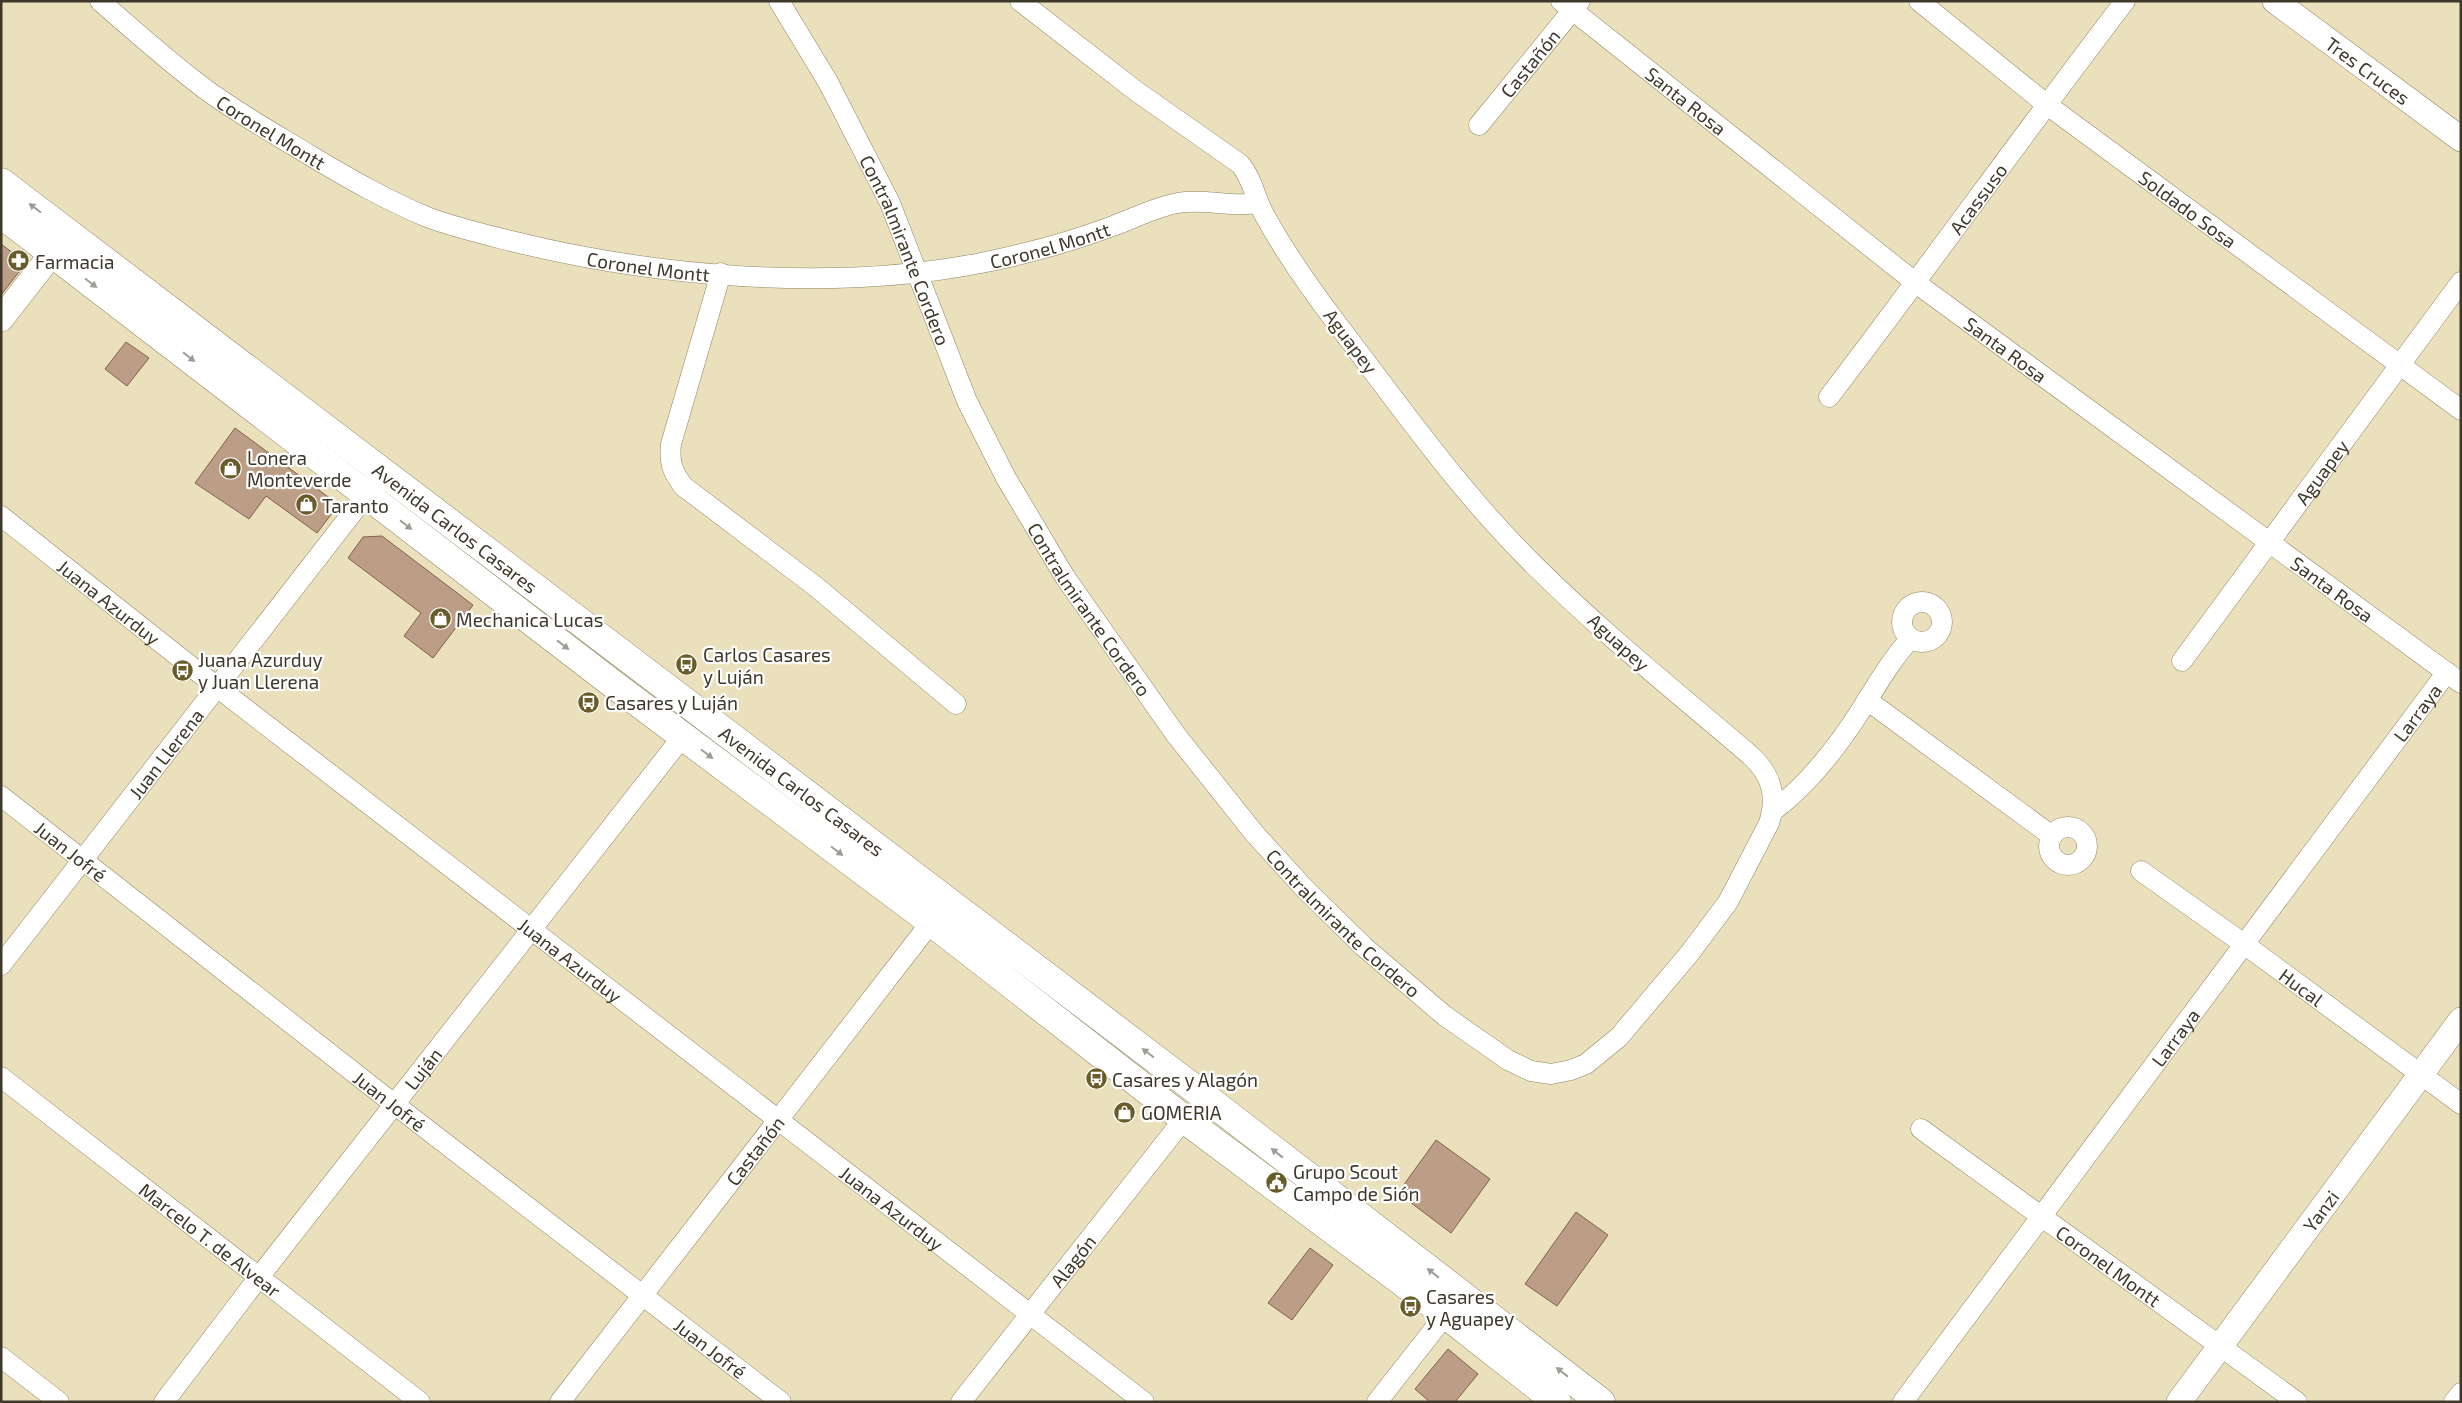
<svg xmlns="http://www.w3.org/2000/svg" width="2462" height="1403" viewBox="0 0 2462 1403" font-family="'Exo 2',sans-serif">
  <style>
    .building { fill: #bc9d86; stroke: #7e614c }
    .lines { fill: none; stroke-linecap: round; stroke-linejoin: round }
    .minor-casing { stroke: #8f8563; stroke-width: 21 }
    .tertiary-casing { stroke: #8f8563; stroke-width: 26 }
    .primary-casing { stroke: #8f8563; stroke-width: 29 }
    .minor { stroke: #fff; stroke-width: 20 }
    .tertiary { stroke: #fff; stroke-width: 25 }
    .primary { stroke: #fff; stroke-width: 28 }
    .oneway { fill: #9e9c94 }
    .labels { text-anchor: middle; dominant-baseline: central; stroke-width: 4.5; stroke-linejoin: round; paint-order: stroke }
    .street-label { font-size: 19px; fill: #3d382a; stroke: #fff }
    .poi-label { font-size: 19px; fill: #3d382a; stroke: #fff; text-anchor: start }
  </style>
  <rect width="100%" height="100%" fill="#ebe0bc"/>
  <!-- building -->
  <g class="building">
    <polygon points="1,244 26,263 1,295"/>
    <polygon points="126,342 149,358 127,386 105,369"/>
    <polygon points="235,428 331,499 333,512 317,533 266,496 249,519 195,483"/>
    <polygon points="382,536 473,605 433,658 404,636 421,613 348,558 363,537"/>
    <polygon points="1436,1140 1490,1179 1451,1233 1398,1193"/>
    <polygon points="1576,1212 1608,1235 1557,1306 1525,1284"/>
    <polygon points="1310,1248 1333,1265 1292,1320 1268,1303"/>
    <polygon points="1448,1349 1478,1374 1455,1402 1430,1402 1415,1389"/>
  </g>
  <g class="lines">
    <defs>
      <g id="minor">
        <path id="s1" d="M100,1C134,31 169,62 205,89C239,114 275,134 311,156C348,178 386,200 427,217C453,227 483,234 511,241C656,277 833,292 981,263C1026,254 1070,242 1113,226C1135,218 1155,207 1178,203C1205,198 1231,208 1258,203"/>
        <path id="s2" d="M779,1L828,82L890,203L967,401L1006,478L1065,577L1176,735L1254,833L1304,888L1363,946L1445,1016L1508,1060L1531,1071L1551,1074L1571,1070L1586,1064L1619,1037L1689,954L1728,902L1769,823C1778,795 1771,774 1750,755C1675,691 1599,630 1530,561C1458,489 1399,405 1338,325C1312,291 1286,254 1265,216C1255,199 1253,179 1240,164L1136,91L1020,1"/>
        <path id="s3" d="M1561,1L1916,283L2461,683"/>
        <path id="s4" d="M1919,1L2046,104L2461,410"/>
        <path id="s5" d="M1479,125L1580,1"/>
        <path d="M721,273L671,444C669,462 672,471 683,486L815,586L956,704"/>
        <path id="s6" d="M1829,397C1929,266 2025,132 2125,1"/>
        <path id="s7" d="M1,516L217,687L1144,1402"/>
        <circle cx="1922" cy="622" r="20"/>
        <path id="s8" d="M2182,661L2461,282"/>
        <polyline points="1867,700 2052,836"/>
        <path id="s9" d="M1,796L394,1104L781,1402"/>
        <path d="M1773,811C1809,784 1839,745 1863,707C1878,683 1892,659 1911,638"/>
        <circle cx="2068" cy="846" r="19"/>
        <path id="s10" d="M2141,871L2244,944L2461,1104"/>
        <path id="s11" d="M1,965L374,485"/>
        <path id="s12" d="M1,1077L420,1402"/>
        <path id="s13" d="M1921,1129L2297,1402"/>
        <polyline points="1,1357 59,1402"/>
        <path id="s14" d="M164,1402L259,1277L683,736"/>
        <path id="s15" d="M560,1402L939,912"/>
        <path id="s16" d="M961,1402L1184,1119"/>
        <polyline points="1377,1402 1454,1304"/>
        <path id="s17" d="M1903,1402L2447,672"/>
        <polyline points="2454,1402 2461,1393"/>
      </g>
      <g id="tertiary">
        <path id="s18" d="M2275,1L2461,139"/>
        <polyline points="1,319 65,237"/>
        <path id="s19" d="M2179,1402L2461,1020"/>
      </g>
      <g id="primary">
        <path id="s20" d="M1,182L1187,1083L1601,1402"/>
        <polyline points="1,214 609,681 931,922 1184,1119 1445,1314 1557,1402"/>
      </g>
    </defs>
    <!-- minor casing -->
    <use href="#minor" class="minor-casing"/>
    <!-- tertiary casing -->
    <use href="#tertiary" class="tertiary-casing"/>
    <!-- primary casing -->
    <use href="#primary" class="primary-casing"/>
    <!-- minor -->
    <use href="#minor" class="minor"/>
    <!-- tertiary -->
    <use href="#tertiary" class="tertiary"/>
    <!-- primary -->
    <use href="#primary" class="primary"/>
  </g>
  <!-- one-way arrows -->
  <defs><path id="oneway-solid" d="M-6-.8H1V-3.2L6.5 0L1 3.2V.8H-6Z" transform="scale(1.25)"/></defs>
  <g class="oneway">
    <use href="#oneway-solid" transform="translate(35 208) rotate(-143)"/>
    <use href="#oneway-solid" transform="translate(91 283) rotate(37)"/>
    <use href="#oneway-solid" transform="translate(189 357) rotate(38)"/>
    <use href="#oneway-solid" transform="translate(406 525) rotate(38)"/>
    <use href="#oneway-solid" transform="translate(563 645) rotate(38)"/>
    <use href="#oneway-solid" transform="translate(707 754) rotate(37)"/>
    <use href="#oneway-solid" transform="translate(837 851) rotate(37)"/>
    <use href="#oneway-solid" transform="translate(1148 1053) rotate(-143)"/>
    <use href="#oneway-solid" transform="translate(1277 1153) rotate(-142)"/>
    <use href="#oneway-solid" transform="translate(1433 1273) rotate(-142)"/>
    <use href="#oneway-solid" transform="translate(1562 1372) rotate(-142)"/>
  </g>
  <!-- icons -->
  <defs>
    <symbol id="pharmacy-disc" viewBox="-11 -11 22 22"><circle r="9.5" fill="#685c29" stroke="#fff"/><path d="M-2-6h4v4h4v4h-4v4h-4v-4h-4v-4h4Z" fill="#fff"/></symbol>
    <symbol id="shop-disc" viewBox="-11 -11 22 22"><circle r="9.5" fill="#685c29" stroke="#fff"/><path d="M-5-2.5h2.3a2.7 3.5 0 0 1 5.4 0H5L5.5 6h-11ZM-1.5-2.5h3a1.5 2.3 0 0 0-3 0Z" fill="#fff"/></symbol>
    <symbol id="bus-disc" viewBox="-11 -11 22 22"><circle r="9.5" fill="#685c29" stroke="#fff"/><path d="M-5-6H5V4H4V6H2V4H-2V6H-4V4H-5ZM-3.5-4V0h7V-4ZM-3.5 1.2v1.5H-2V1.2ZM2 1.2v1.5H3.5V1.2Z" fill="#fff"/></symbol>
    <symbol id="civic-disc" viewBox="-11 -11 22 22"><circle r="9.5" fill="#685c29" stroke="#fff"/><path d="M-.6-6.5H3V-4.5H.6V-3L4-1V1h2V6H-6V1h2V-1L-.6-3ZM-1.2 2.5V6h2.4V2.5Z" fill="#fff"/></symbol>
  </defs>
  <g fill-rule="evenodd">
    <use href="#pharmacy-disc" x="6" y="248" width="25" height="25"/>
    <use href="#shop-disc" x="218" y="456" width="25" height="25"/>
    <use href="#shop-disc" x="294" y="492" width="25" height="25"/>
    <use href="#shop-disc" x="428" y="606" width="25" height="25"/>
    <use href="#bus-disc" x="674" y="652" width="25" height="25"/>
    <use href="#bus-disc" x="170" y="658" width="25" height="25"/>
    <use href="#bus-disc" x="576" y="690" width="25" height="25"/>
    <use href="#bus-disc" x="1084" y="1066" width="25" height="25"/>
    <use href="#shop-disc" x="1112" y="1100" width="25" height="25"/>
    <use href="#civic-disc" x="1264" y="1170" width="25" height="25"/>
    <use href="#bus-disc" x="1398" y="1294" width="25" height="25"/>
  </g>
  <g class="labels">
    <!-- street labels -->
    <g class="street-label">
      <text stroke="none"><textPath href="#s5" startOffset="80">Castañón</textPath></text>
      <text stroke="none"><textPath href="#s18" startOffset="116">Tres Cruces</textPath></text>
      <text stroke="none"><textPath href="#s3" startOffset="160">Santa Rosa</textPath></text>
      <text stroke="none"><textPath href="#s1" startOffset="216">Coronel Montt</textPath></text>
      <text stroke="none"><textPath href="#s6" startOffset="248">Acassuso</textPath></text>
      <text stroke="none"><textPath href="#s4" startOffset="340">Soldado Sosa</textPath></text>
      <text stroke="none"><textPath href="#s1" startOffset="1026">Coronel Montt</textPath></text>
      <text stroke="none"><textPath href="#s2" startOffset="280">Contralmirante Cordero</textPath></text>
      <text stroke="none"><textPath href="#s1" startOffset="621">Coronel Montt</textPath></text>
      <text transform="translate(1351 341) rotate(53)">Aguapey</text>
      <text stroke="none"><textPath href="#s3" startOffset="565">Santa Rosa</textPath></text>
      <text stroke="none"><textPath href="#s8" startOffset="235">Aguapey</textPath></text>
      <text stroke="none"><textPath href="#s20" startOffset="571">Avenida Carlos Casares</textPath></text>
      <text stroke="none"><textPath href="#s3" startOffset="970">Santa Rosa</textPath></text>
      <text stroke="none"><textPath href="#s7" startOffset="138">Juana Azurduy</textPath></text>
      <text stroke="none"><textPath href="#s2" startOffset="685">Contralmirante Cordero</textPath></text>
      <text transform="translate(1619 642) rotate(42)">Aguapey</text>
      <text stroke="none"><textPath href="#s17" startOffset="860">Larraya</textPath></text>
      <text stroke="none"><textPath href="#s11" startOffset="268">Juan Llerena</textPath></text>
      <text stroke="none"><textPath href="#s20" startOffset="1006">Avenida Carlos Casares</textPath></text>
      <text stroke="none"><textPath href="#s9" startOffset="89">Juan Jofré</textPath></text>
      <text stroke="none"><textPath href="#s2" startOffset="1090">Contralmirante Cordero</textPath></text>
      <text stroke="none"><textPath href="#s7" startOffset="722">Juana Azurduy</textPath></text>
      <text stroke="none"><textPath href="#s10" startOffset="198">Hucal</textPath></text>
      <text stroke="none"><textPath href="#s17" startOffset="455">Larraya</textPath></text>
      <text stroke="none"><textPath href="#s14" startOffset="422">Luján</textPath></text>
      <text stroke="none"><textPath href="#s9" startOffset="494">Juan Jofré</textPath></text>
      <text stroke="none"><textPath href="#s15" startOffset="318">Castañón</textPath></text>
      <text stroke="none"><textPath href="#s7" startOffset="1128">Juana Azurduy</textPath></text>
      <text stroke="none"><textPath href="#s19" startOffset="238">Yanzi</textPath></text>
      <text stroke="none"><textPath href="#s12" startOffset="265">Marcelo T. de Alvear</textPath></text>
      <text stroke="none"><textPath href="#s16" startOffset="180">Alagón</textPath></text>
      <text stroke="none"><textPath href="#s13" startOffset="232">Coronel Montt</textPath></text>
      <text stroke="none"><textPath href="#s9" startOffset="899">Juan Jofré</textPath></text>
    </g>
    <!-- poi labels -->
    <g class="poi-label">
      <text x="35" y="261">Farmacia</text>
      <text x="247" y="457">Lonera<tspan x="247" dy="22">Monteverde</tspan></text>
      <text x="322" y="505">Taranto</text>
      <text x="456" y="619">Mechanica Lucas</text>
      <text x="703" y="654">Carlos Casares<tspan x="703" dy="22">y Luján</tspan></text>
      <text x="198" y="659">Juana Azurduy<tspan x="198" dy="22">y Juan Llerena</tspan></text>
      <text x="605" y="702">Casares y Luján</text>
      <text x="1112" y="1079">Casares y Alagón</text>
      <text x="1141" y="1112">GOMERIA</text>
      <text x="1293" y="1171">Grupo Scout<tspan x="1293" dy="22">Campo de Sión</tspan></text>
      <text x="1426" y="1296">Casares<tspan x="1426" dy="22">y Aguapey</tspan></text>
    </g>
  </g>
  <!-- border -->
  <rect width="2462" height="1403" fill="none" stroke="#3d382a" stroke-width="5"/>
</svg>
